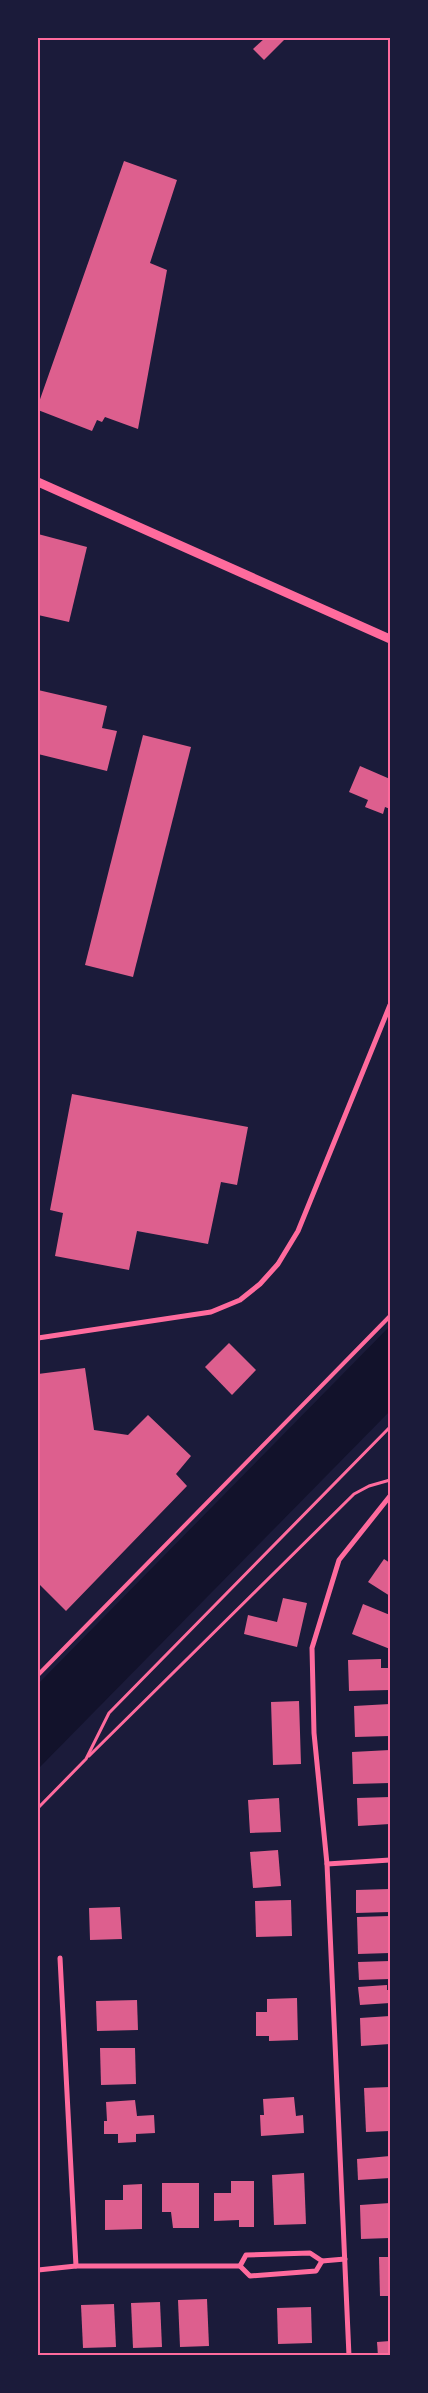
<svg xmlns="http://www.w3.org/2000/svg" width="428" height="2393" viewBox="0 0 428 2393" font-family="'DejaVu Sans',sans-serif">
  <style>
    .water { fill: #12122b }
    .building { fill: #dd5f8e }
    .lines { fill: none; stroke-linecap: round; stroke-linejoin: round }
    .path { stroke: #ff6b9d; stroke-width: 3 }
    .service { stroke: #ff6b9d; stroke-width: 4 }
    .minor { stroke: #ff6b9d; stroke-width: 5 }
    .tertiary { stroke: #ff6b9d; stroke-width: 9 }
    .neatline { fill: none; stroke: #ff6b9d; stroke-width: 2 }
  </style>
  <rect width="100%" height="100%" fill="#1b1b3a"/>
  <!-- water -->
  <polygon class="water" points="390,1326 390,1411 38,1769 38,1684"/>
  <!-- building -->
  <g class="building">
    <polygon points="265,38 286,38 264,60 253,49"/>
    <polygon points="124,161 177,180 150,263 167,270 138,429 105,417 102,422 97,420 92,431 38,410 38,405"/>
    <polygon points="38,534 87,547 69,622 38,615"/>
    <polygon points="38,690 107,706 102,728 117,731 107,771 38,754"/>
    <polygon points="143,735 191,747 133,977 85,965"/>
    <polygon points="360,766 390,779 390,809 385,807 383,814 365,807 368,800 349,792"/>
    <polygon points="72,1094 248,1127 237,1185 221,1182 208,1244 137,1231 129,1270 55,1256 63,1213 50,1210"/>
    <polygon points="229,1343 256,1370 232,1395 205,1367"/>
    <polygon points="85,1368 94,1430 128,1435 148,1415 191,1456 176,1474 187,1486 66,1611 38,1583 38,1374"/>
    <polygon points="384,1559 390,1563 390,1596 368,1582"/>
    <polygon points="283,1598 307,1603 297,1647 244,1634 248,1615 277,1622"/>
    <polygon points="363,1604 390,1615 390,1649 352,1634"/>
    <polygon points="381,1659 381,1668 390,1668 390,1690 349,1691 348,1660"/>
    <polygon points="299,1701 301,1764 273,1765 271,1702"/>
    <polygon points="390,1704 390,1736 355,1737 354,1706"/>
    <polygon points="390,1750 390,1783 353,1784 352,1752"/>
    <polygon points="390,1797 390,1824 358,1826 357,1798"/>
    <polygon points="279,1798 281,1832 250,1833 248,1800"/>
    <polygon points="278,1850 281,1886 253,1888 250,1852"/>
    <polygon points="390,1889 390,1912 356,1913 356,1890"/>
    <polygon points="291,1900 292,1936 256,1937 255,1901"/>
    <polygon points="120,1907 122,1939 90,1940 89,1908"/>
    <polygon points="390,1916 390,1953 358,1954 357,1917"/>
    <polygon points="390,1961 390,1979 359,1980 358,1962"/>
    <polygon points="387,1985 387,1990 390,1990 390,2003 360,2005 358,1987"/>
    <polygon points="297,1998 298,2040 269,2041 269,2036 256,2036 256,2012 267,2012 267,1999"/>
    <polygon points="137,2000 138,2030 97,2031 96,2001"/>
    <polygon points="390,2016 390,2044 361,2046 360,2018"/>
    <polygon points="100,2048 135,2048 136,2084 101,2085"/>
    <polygon points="390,2087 390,2131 366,2132 364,2088"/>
    <polygon points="294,2097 296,2116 303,2115 304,2133 261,2136 260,2115 264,2115 263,2099"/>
    <polygon points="135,2100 137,2116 154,2115 155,2133 136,2134 136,2142 118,2143 118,2134 104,2134 104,2121 107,2121 106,2102"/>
    <polygon points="390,2156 390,2178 358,2180 357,2159"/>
    <polygon points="304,2173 306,2224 274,2225 272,2175"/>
    <polygon points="231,2181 254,2181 254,2227 239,2227 239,2220 214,2221 214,2193 231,2193"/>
    <polygon points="162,2183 199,2183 199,2228 173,2228 171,2212 162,2212"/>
    <polygon points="142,2184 142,2229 105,2230 105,2200 123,2200 123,2185"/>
    <polygon points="390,2203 390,2238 361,2239 360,2205"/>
    <polygon points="379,2257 390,2257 390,2296 380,2296"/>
    <polygon points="207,2299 209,2346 180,2347 178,2300"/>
    <polygon points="160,2302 162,2347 133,2348 131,2303"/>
    <polygon points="114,2304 116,2347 83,2348 81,2305"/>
    <polygon points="311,2307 312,2343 278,2344 277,2308"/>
    <polygon points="390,2341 390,2356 378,2356 377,2342"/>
  </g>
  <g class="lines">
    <!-- path -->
    <g class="path">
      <polyline points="89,1756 354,1494 369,1486 390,1480"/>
      <polyline points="38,1808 86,1759 109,1713 390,1427"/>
    </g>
    <!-- service -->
    <polyline class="service" points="38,1675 390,1316"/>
    <!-- minor -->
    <g class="minor">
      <polyline points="38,1338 211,1312 240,1300 260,1284 278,1264 298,1231 390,1005"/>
      <polyline points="327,1864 390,1860"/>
      <polyline points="60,1958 76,2266"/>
      <polyline points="240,2266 246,2255 310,2253 322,2261 345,2259"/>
      <polyline points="38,2270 76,2266 240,2266 250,2276 316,2271 322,2261"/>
      <polyline points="349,2356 327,1864 314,1733 312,1648 339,1560 390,1496"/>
    </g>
    <!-- tertiary -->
    <polyline class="tertiary" points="38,482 390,639"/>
  </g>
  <!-- border -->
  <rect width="428" height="2393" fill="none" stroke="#1b1b3a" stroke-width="78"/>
  <rect x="39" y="39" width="350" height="2315" class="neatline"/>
</svg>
